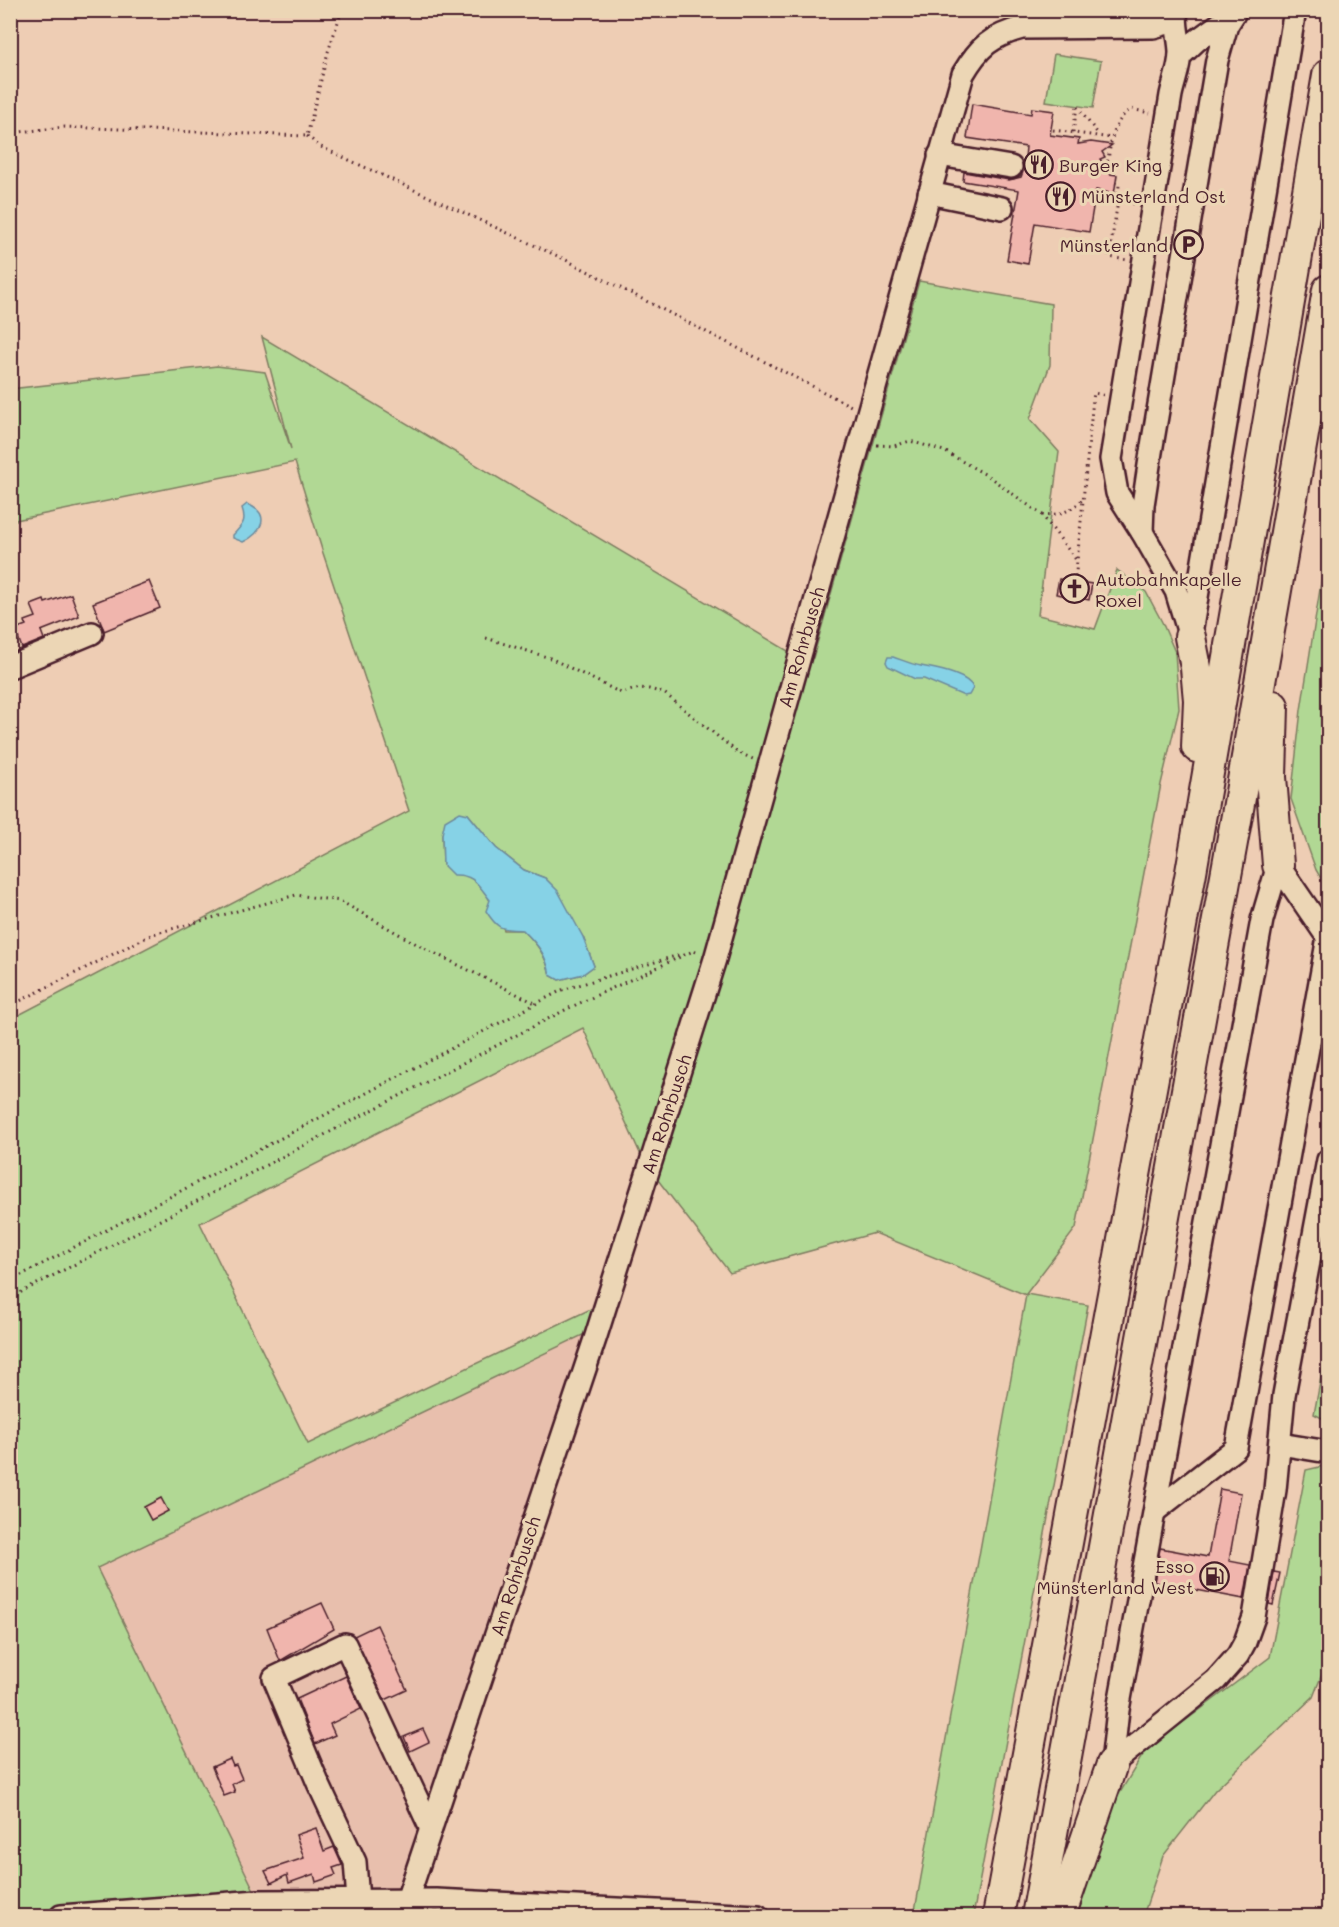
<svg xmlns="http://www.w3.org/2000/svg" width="1339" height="1927" viewBox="0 0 1339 1927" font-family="Mali,sans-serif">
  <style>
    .built { fill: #e8bfad }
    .green { fill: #b1d894; stroke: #7e7c60; stroke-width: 1.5; fill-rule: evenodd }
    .water { fill: #86d2e6; stroke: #6e8a9b; stroke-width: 1.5 }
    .building { fill: #f0b5ad; stroke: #4a1f2b; stroke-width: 1.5 }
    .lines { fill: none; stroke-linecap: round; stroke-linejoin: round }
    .minor-casing { stroke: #4a1f2b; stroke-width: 26 }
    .highway-casing { stroke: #4a1f2b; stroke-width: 34 }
    .path { stroke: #4a1f2b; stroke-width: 3; stroke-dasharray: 1.5 4.5; stroke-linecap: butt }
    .minor { stroke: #ecd6b5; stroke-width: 21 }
    .highway { stroke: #ecd6b5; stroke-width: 30 }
    .labels { text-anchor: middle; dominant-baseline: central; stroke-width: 6; stroke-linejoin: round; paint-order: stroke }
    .poi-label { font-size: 18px; fill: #4a1f2b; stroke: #ecd6b5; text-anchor: start }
    .street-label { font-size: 18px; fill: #4a1f2b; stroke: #ecd6b5 }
  </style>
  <rect width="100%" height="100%" fill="#eecdb4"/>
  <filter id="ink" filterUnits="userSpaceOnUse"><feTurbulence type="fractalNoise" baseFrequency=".0167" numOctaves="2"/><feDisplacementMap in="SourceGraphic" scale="12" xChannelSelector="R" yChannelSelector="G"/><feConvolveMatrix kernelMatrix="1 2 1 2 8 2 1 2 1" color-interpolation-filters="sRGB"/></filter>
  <g filter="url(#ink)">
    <!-- built -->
    <g class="built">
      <polygon points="587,1333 405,1890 255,1892 97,1568"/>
      <polygon points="443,1909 585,1916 443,1916"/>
    </g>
    <!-- green -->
    <g class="green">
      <polygon points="1054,54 1101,61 1093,108 1046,101"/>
      <path d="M919,281L1051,304L1050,365L1030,419L1059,452L1038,615L1095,629L1117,570L1146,592L1162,622L1175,652L1179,709L1161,784L1076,1228L1026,1294L1088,1305L973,1916H914L1026,1295L875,1233L730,1273L644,1162L583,1028L200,1223L308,1444L597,1306L587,1333L97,1568L255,1892L18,1912L10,1898L11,1019L409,811L323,553L295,462L11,521L10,389L217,366L265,372L291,449L262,337L798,657L813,658ZM468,814L496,848L524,870L545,878L583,937L594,966L583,974L559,980L550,975C546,955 537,944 523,930H504C495,910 486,886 466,875C459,871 451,868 443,865L442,834ZM161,1498L168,1511L151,1520L144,1507Z"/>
      <polygon points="1328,538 1328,890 1316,870 1291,799 1301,710"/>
      <polygon points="1328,1340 1328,1421 1314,1414"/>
      <polygon points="1328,1465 1328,1659 1313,1697 1215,1790 1163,1856 1143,1916 1070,1916 1097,1831 1145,1751 1270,1657 1306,1470"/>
    </g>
    <!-- water -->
    <g class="water">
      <path d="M247,504C272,514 262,533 243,542L233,538V535C242,525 247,522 242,508Z"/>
      <path d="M888,657H893C902,660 911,664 921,666C934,669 968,674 973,688L969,695L964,696L924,679H915L888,666L886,662Z"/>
      <path d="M460,812L468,814L496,848L524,870L545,878L558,891L583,937L594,966L583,974L559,980L550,975C546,954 538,945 523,930C501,929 498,930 486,911L490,900C478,885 474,874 453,875L443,865L442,834L445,821Z"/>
    </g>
    <!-- building -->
    <g class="building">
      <polygon points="972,104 1031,114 1032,108 1054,111 1050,135 1079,139 1078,144 1091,142 1112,145 1102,152 1105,157 1100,159 1110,174 1117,175 1114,194 1096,190 1089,232 1035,223 1028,264 1007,260 1019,190 963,181 964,172 1009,180 1021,177 1024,169 1026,147 967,138"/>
      <polygon points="1059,579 1092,584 1089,600 1056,594"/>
      <polygon points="149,581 160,608 104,631 93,603"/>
      <polygon points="71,594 79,616 41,631 44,639 22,648 15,629 26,625 25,621 36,617 31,605 44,600 45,603"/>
      <polygon points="1220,1489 1241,1493 1229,1561 1250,1565 1244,1599 1154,1582 1160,1548 1208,1557"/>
      <polygon points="161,1498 168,1511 151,1520 144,1507"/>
      <polygon points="1274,1572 1280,1573 1273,1605 1269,1604"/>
      <polygon points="322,1603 334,1629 280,1661 267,1628"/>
      <polygon points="377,1625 407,1690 385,1700 354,1636"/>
      <polygon points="346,1676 361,1709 330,1724 335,1735 315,1744 297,1699"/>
      <polygon points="423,1729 429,1742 410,1751 404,1737"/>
      <polygon points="230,1759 233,1766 236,1765 242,1779 232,1784 235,1792 224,1796 212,1767"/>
      <polygon points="316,1828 324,1851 334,1847 342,1865 333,1868 336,1875 316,1882 314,1874 289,1883 287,1875 271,1883 265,1871 304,1858 296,1835"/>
    </g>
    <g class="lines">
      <defs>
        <g id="minor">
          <path d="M1177,10C1174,25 1180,38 1180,53C1180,66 1174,81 1171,95L1111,459L1117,493L1142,532L1176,591L1190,637"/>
          <polyline points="1180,56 1196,41 1232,15"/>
          <polyline points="939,155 1011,167"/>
          <polyline points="929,193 1002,208"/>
          <polyline points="1142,532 1143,505 1151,452 1217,60 1227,25 1234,14"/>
          <polyline points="1191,633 1295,10"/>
          <polyline points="10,667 92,633"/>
          <polyline points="1278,865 1328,938"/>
          <polyline points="1280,1444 1328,1452"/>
          <polyline points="1155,1511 1236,1448 1328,937"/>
          <polyline points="1112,1764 1118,1710 1262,920 1278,865"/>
          <polyline points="1112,1764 1216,1680 1238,1655 1245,1642 1254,1617 1275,1490 1284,1395 1328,1160"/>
          <polyline points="358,1900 355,1862 318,1783 274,1678 345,1644 431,1829"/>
          <path d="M407,1900L596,1336L715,959L963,74C979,47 991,36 1022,28L1153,27L1175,21"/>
          <polyline points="61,1916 258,1901 436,1900 758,1916"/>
        </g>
        <g id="highway">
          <polyline points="1190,637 1196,668 1199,700 1197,747"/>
          <polyline points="1273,706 1271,777 1278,865"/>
          <polyline points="998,1916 1191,872 1328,75"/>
          <polyline points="1037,1916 1237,815 1328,290"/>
          <polyline points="1060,1916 1112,1764"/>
        </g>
      </defs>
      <!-- minor casing -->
      <use href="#minor" class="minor-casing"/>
      <!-- highway casing -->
      <use href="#highway" class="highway-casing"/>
      <!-- path -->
      <g class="path">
        <polyline points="1077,107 1099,135"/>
        <polyline points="1053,130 1112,138"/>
        <polyline points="1073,132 1077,107"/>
        <polyline points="10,133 65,127 307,136 328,52 342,10"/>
        <polyline points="307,136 321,147 564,259 853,407"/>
        <path d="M1106,173C1110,151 1110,123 1131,109L1150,113"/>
        <polyline points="1115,183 1119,184 1118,201 1136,204"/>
        <polyline points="1118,201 1109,257 1128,260"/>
        <polyline points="877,445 894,446 910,441 944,451 988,476 1042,515 1077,561"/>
        <path d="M1042,515C1062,514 1068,513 1083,499"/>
        <polyline points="1075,582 1093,399 1094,393 1104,395"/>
        <polyline points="486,638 550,658 621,693 640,688 649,689 664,693 737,752 753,759"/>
        <polyline points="10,1006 153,934 296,895 340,901 422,947 535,1003"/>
        <polyline points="10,1281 562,990 682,954"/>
        <polyline points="10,1298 569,1008 693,951 699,953"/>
      </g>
      <!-- minor -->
      <use href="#minor" class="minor"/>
      <!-- highway -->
      <use href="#highway" class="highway"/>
    </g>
  </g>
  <!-- icons -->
  <defs>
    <symbol id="restaurant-ring" viewBox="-11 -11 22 22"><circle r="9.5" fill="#ecd6b5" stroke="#4a1f2b" stroke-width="1.5"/><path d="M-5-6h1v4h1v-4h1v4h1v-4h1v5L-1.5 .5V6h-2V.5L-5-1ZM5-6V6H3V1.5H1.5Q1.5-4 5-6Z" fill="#4a1f2b"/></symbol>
    <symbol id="parking-ring" viewBox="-11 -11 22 22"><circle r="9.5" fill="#ecd6b5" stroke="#4a1f2b" stroke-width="1.5"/><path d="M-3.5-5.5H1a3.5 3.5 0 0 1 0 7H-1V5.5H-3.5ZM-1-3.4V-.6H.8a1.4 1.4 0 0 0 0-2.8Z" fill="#4a1f2b"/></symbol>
    <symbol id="church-ring" viewBox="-11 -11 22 22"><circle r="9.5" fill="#ecd6b5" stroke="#4a1f2b" stroke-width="1.5"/><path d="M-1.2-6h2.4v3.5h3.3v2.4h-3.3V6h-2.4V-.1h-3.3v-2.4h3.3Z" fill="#4a1f2b"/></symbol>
    <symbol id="fuel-ring" viewBox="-11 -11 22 22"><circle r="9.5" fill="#ecd6b5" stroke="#4a1f2b" stroke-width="1.5"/><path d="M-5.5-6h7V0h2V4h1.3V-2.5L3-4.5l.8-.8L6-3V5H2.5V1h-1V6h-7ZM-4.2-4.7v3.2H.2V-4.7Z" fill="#4a1f2b"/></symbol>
  </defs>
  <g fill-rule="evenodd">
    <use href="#restaurant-ring" x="1022" y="148" width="33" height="33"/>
    <use href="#restaurant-ring" x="1044" y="180" width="33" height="33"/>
    <use href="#parking-ring" x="1172" y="228" width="33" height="33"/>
    <use href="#church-ring" x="1058" y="572" width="33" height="33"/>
    <use href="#fuel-ring" x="1198" y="1560" width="33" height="33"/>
  </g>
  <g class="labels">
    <!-- poi labels -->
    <g class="poi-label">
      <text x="1059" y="165">Burger King</text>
      <text x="1081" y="196">Münsterland Ost</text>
      <text x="1168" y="245" text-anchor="end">Münsterland</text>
      <text x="1095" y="579">Autobahnkapelle<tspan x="1095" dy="21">Roxel</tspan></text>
      <text x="1194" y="1566" text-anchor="end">Esso<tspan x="1194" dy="21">Münsterland West</tspan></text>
    </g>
    <!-- street labels -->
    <g class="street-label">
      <text transform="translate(801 647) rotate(-74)">Am Rohrbusch</text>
      <text transform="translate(666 1114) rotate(-72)">Am Rohrbusch</text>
      <text transform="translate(515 1576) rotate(-72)">Am Rohrbusch</text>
    </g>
  </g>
  <!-- margin -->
  <rect width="1339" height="1927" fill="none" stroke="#ecd6b5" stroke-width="36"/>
  <rect x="18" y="18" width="1303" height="1891" fill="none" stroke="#4a1f2b" stroke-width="2" filter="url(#ink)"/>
</svg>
